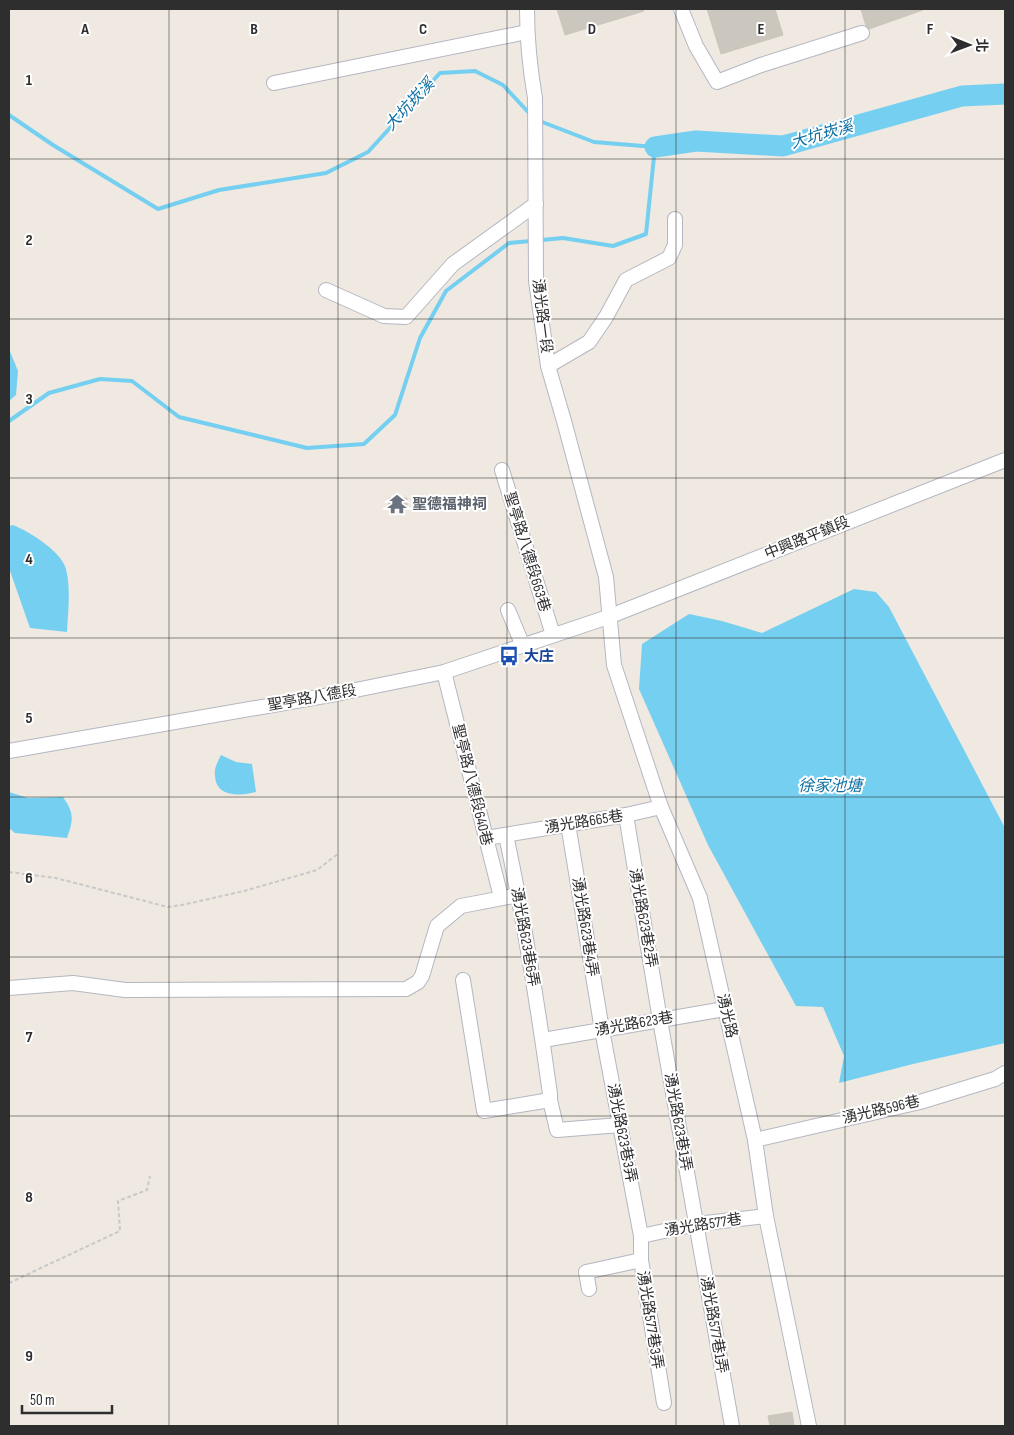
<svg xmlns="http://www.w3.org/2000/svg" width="1014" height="1435" viewBox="0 0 1014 1435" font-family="'Sofia Sans Condensed','Noto Sans TC',sans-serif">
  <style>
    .water { fill: #75cff0 }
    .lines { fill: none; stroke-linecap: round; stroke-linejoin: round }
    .stream { stroke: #75cff0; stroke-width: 4 }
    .river { stroke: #75cff0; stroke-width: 21 }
    .building { fill: #cbc7bf; stroke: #cbc5ba }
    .minor-casing { stroke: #b4b7c1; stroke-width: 16 }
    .path { stroke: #c9c9c9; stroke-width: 2; stroke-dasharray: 4 2.5; stroke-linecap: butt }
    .minor { stroke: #fff; stroke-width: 14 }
    .grid { fill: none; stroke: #2e2e2e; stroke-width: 1; stroke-opacity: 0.55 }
    .labels { text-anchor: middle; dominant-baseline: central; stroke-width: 4; stroke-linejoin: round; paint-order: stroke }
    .street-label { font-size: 15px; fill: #2e2e2e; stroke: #fff }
    .worship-label { font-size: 15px; font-weight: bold; fill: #5b616d; stroke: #fff; text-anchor: start }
    .transit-label { font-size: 15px; font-weight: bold; fill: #164399; stroke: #fff; text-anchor: start }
    .water-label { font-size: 16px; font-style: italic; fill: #0d6fa3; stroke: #fff }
    .grid-label { font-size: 16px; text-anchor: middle; font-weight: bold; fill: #2e2e2e; stroke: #fff; stroke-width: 4; stroke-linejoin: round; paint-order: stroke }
  </style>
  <rect width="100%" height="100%" fill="#efe9e1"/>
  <!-- water -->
  <g class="water">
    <polygon points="9,349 18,371 16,395 9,401"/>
    <path d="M13,525C30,532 61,551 66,569C71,589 68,612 67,632L30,628L9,568V526Z"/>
    <polygon points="854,589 876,592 889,607 1005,828 1005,1043 913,1064 839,1083 844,1056 823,1007 796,1006 708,845 639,689 642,644 689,614 722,621 762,633"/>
    <path d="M221,755L236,762L252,764L256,792C244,795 221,798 216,782C215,777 214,771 216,766C217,763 219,759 221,755Z"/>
    <path d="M9,792L28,798L63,797C74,813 74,819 67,838L15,833L9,828Z"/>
  </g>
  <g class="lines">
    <!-- stream -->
    <g class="stream">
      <polyline points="9,115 53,145 158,209 219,190 326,173 368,152 440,73 475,71 503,85 530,114"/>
      <polyline points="9,421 49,393 100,379 132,381 179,417 307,448 364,444 395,415 420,338 446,291 509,243 563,238 613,246 646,234 655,147 594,142 537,120"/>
    </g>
    <!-- river -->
    <polyline class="river" points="655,147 696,141 783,146 962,96 1005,94"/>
  </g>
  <!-- building -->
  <g class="building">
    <polygon points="557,9 643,9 644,11 565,35"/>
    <polygon points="707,9 775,9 783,35 721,54"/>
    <polygon points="861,9 923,9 923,10 869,29 866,26"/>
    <polygon points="389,498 407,498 407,509 388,509"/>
    <polygon points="792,1412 794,1426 770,1426 768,1416"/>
  </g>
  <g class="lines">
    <defs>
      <g id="minor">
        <path d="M527,9C527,39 530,69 535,98L536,281L548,366L564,421L606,577L614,665L661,807L700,898L755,1140L766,1216L809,1426"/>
        <polyline points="681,9 696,46 717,82 761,65 862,33"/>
        <polyline points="274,83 527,32"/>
        <polyline points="326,290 384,316 406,317 453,264 536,204"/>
        <polyline points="548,366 589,342 606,317 626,280 669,258 675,245 675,219"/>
        <polyline points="502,470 553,635"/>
        <polyline points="508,610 523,646"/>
        <polyline points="444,672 501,897"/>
        <polyline points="9,751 336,694 444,672 608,617 1005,460"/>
        <polyline points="626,815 660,1020 732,1426"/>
        <polyline points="568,824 602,1030 641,1236 641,1260 664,1403"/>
        <path d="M506,835C524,920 538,1007 550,1094V1100L557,1130L620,1125"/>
        <polyline points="486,838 626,815 661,807"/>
        <polyline points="463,980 484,1111 550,1100"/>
        <polyline points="9,988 73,983 125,990 406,989 418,982 422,976 437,926 461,906 519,895"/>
        <polyline points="543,1040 725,1009"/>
        <polyline points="755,1140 920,1102 995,1079 1005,1073"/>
        <polyline points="641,1236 697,1224 766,1216"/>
        <polyline points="589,1289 586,1272 641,1260"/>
      </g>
    </defs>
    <!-- minor casing -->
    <use href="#minor" class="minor-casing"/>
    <!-- path -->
    <g class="path">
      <polyline points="9,872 56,878 168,907 182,905 244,891 317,870 339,853"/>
      <polyline points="9,1283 120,1231 118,1201 147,1190 150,1176"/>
    </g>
    <!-- minor -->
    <use href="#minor" class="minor"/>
  </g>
  <!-- grid -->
  <path class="grid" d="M169,9V1426M338,9V1426M507,9V1426M676,9V1426M845,9V1426M9,159H1005M9,319H1005M9,478H1005M9,638H1005M9,797H1005M9,957H1005M9,1116H1005M9,1276H1005"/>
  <!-- icons -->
  <defs>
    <symbol id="temple-bare" viewBox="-9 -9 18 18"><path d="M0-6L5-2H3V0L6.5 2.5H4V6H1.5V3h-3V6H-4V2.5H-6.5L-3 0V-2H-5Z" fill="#6b7280" stroke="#fff" stroke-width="2.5" paint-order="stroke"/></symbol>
    <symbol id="bus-bare" viewBox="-9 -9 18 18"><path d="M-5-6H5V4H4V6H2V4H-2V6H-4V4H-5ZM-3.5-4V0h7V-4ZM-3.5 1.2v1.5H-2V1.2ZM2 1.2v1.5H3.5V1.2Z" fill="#1a4fb4" stroke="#fff" stroke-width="2.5" paint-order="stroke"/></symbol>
  </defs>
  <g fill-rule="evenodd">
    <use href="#temple-bare" x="383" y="490" width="28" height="28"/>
    <use href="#bus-bare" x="495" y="642" width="28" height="28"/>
  </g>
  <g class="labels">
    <!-- street labels -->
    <g class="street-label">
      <text transform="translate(542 316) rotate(83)">湧光路一段</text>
      <text transform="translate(807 538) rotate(-22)">中興路平鎮段</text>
      <text transform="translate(527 552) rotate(73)">聖亭路八德段663巷</text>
      <text transform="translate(312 698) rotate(-10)">聖亭路八德段</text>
      <text transform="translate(472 785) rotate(76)">聖亭路八德段640巷</text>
      <text transform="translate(584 822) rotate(-9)">湧光路665巷</text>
      <text transform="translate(643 918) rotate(80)">湧光路623巷2弄</text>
      <text transform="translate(585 927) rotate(81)">湧光路623巷4弄</text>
      <text transform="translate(525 937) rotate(80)">湧光路623巷6弄</text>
      <text transform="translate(727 1016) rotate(77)">湧光路</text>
      <text transform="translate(634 1024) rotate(-10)">湧光路623巷</text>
      <text transform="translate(881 1110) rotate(-13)">湧光路596巷</text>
      <text transform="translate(678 1122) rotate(80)">湧光路623巷1弄</text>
      <text transform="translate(622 1133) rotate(79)">湧光路623巷3弄</text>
      <text transform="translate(703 1225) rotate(-9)">湧光路577巷</text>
      <text transform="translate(650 1320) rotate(81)">湧光路577巷3弄</text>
      <text transform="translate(714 1325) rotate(80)">湧光路577巷1弄</text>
    </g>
    <!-- worship labels -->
    <g class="worship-label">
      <text x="412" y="504">聖德福神祠</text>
    </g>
    <!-- transit labels -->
    <g class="transit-label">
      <text x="524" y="656">大庄</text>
    </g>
    <!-- water labels -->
    <g class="water-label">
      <text transform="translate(410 105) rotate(-47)">大坑崁溪</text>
      <text transform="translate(822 135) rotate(-16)">大坑崁溪</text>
      <text x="830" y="786">徐家池塘</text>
    </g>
  </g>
  <g class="grid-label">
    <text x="85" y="34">A</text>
    <text x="254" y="34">B</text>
    <text x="423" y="34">C</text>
    <text x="592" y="34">D</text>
    <text x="761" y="34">E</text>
    <text x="930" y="34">F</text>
    <text x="29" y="85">1</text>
    <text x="29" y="245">2</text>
    <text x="29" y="404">3</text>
    <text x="29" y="564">4</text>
    <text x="29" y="723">5</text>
    <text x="29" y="883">6</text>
    <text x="29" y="1042">7</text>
    <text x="29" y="1202">8</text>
    <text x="29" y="1361">9</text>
  </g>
  <!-- border -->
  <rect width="1014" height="1435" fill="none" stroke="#2e2e2e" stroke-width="20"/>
  <!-- north arrow -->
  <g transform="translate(969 45) rotate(91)" stroke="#ffffff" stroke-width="4" paint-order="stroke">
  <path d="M0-4L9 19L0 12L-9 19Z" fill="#2e2e2e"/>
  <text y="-8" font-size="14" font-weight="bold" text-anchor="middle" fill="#2e2e2e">北</text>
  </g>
  <!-- scale -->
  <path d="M22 1405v8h90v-8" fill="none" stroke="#2e2e2e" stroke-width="2.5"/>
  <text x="30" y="1405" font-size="15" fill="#2e2e2e" stroke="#ffffff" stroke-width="4" paint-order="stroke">50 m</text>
</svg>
